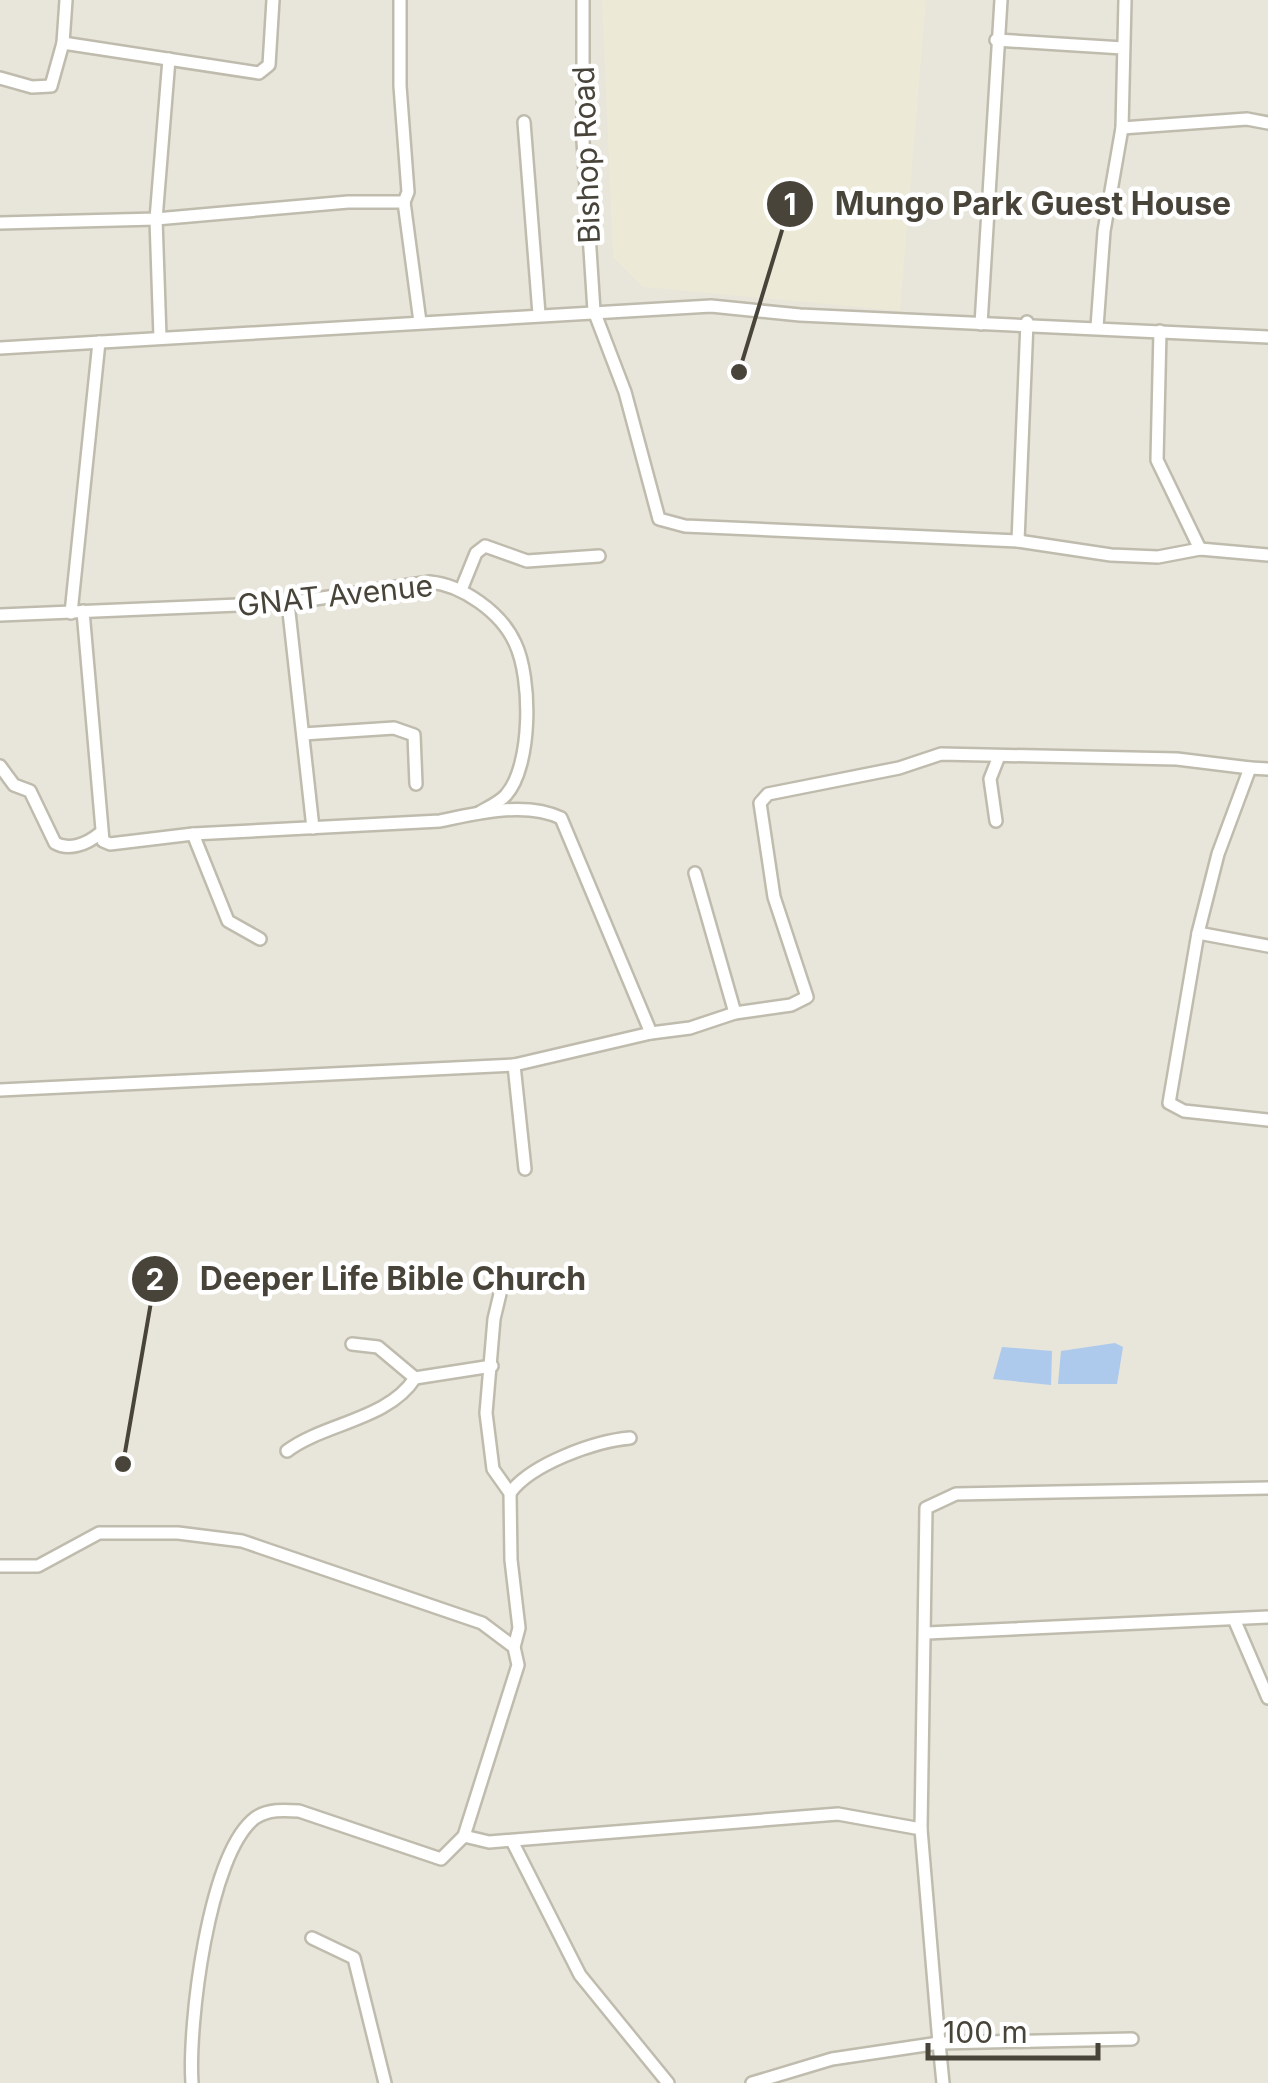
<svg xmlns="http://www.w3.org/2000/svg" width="1268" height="2083" viewBox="0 0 1268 2083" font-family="Inter,sans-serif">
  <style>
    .residential { fill: #e8e5da }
    .education { fill: #ece9d6 }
    .water { fill: #adc9ec }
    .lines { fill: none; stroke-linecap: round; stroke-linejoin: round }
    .street-casing { stroke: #bfbcae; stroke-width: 16 }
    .street { stroke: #fff; stroke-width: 11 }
    .labels { text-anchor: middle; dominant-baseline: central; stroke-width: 9; stroke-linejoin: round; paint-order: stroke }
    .street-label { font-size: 30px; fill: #484439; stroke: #fff }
    .leader { fill: none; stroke: #484439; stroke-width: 4 }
    .callout-dot { fill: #484439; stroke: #fff; stroke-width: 4 }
    .mark-label { font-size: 30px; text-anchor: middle; font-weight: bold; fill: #fff }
    .callout-label { font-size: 32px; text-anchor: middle; font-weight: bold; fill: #484439; stroke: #fff; stroke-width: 9; stroke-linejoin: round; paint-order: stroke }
  </style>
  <rect width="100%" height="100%" fill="#f4f3eb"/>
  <!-- residential -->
  <rect class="residential" x="0" y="0" width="1268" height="2083"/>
  <!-- education -->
  <polygon class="education" points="602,0 926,0 900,311 643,287 613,257"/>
  <!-- water -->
  <g class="water">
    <polygon points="1115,1343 1123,1347 1117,1384 1058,1384 1061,1351"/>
    <polygon points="1002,1347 1052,1351 1051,1385 993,1379"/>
  </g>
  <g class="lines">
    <defs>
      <g id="street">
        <polyline points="583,0 583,141 594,311 625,392 659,519 685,526 1018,541 1111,555 1158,557 1200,549 1268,555"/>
        <polyline points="996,40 1123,48"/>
        <polyline points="63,43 259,73 269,65 273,0"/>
        <polyline points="0,78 32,87 51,86 63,43 66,0"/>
        <polyline points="524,122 539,314"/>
        <polyline points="1122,128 1247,119 1268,123"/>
        <polyline points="404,202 420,322"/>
        <polyline points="0,223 156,219 348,202 404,202 408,192 400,86 400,0"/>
        <polyline points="981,324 1001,0"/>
        <polyline points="1097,327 1104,231 1122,128 1125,0"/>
        <polyline points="1160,331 1157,460 1200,549"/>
        <polyline points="160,337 156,219 169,59"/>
        <polyline points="0,348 711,306 800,315 1268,337"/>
        <polyline points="1018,541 1027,322"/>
        <polyline points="461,590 476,553 485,546 527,561 599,556"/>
        <polyline points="288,603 313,828"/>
        <path d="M83,611L103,841L110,844L193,834L440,821C476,813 527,801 561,818L651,1033"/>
        <polyline points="71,613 99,342"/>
        <path d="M0,615L288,603L430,582C462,585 501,612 515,643C532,678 532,766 506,795C500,802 489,807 480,812"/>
        <polyline points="303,734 394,728 414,735 416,784"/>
        <path d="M0,766L14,785L30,791L55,843C69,851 87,844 99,834"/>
        <polyline points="1268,769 1250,768 1218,854 1198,933 1169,1103 1184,1111 1268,1120"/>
        <polyline points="996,821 990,779 999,756"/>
        <polyline points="193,834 228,921 260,939"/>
        <polyline points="695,873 735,1013"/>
        <polyline points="1198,933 1268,946"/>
        <polyline points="514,1065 525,1169"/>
        <polyline points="0,1090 514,1065 651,1033 690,1028 735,1013 791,1005 807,997 774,897 760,803 768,794 899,768 941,754 1177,759 1250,768"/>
        <polyline points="504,1277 494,1319 486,1413 493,1469 510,1493 511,1560 519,1628 514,1647"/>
        <polyline points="352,1344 378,1347 415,1378 492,1366"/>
        <path d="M287,1451C324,1423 388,1420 415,1378"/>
        <path d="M510,1493C531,1464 595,1441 630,1438"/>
        <polyline points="0,1566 38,1566 99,1533 178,1533 242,1541 482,1623 514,1647 518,1665 464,1836"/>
        <polyline points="1234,1619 1268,1698"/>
        <polyline points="927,1633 1268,1617"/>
        <polyline points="921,1829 926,1508 956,1494 1268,1488"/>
        <polyline points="512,1841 580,1975 668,2083"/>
        <polyline points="312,1938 354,1958 385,2083"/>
        <path d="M192,2083C188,2026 208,1854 255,1818C268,1809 284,1810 299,1811L441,1859L464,1836L489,1842L838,1814L921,1829L939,2043L1132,2039"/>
        <polyline points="752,2083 832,2059 939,2043 943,2083"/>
      </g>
    </defs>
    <!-- street casing -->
    <use href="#street" class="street-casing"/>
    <!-- street -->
    <use href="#street" class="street"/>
  </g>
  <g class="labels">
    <!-- street labels -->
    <g class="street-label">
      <text transform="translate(586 155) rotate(-92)">Bishop Road</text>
      <text transform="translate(335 595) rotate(-6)">GNAT Avenue</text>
    </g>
  </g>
  <!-- callouts -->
  <path class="leader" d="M739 372L790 204M123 1464L155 1279"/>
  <g class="callout-dot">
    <circle cx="739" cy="372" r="10"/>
    <circle cx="123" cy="1464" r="10"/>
    <circle cx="790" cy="204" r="25"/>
    <circle cx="155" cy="1279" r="25"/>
  </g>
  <g class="mark-label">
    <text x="790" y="215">1</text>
    <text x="155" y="1290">2</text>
  </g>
  <g class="callout-label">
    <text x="1033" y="215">Mungo Park Guest House</text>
    <text x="393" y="1290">Deeper Life Bible Church</text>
  </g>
  <!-- scale -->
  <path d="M928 2043v15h170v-15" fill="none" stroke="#484439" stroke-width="5"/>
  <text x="943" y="2043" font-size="30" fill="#484439" stroke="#ffffff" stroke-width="8" paint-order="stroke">100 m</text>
</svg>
